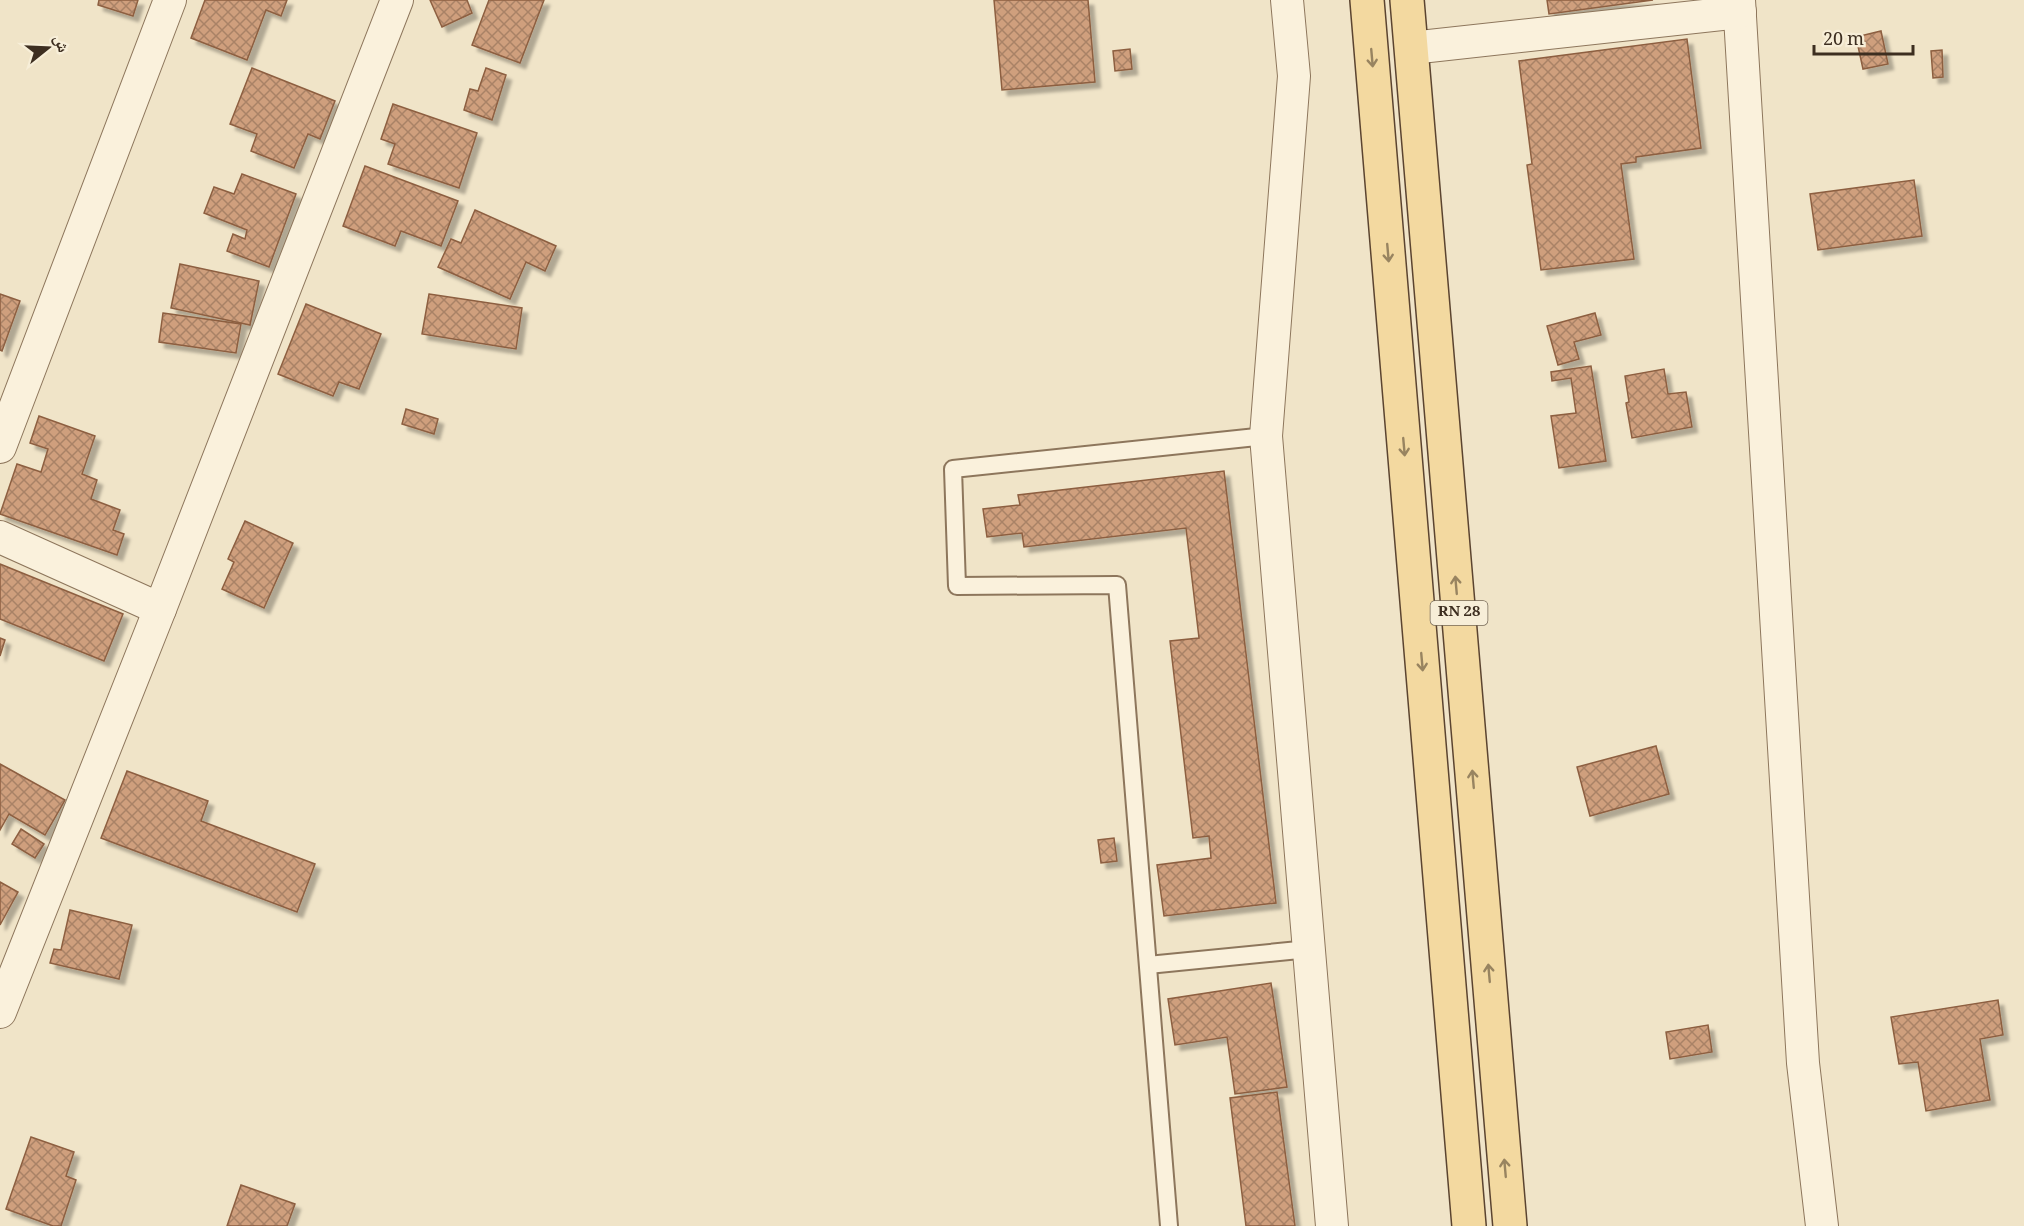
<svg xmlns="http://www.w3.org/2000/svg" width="2024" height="1226" viewBox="0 0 2024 1226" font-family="Georgia,'Noto Naskh Arabic',serif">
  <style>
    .building { fill: url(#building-cross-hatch); stroke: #8d5f41; stroke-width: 1.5; filter: url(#shadow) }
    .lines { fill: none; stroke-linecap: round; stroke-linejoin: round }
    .lane-casing { stroke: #8d765c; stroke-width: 20 }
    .street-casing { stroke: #8d765c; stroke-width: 34 }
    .primary-casing { stroke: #5b4430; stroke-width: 36 }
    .lane { stroke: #faf1dc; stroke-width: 16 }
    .street { stroke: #faf1dc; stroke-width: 32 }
    .primary { stroke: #f3d9a0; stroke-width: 33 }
    .oneway { stroke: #988460 }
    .labels { text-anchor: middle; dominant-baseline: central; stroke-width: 4.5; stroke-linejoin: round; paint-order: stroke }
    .shield { fill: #f7eed8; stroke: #756857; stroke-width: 1.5 }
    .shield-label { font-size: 15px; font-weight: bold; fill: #3d2e20 }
  </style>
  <defs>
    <pattern id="building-cross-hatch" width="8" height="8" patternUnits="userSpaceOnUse" patternTransform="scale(1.5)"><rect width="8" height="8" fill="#cf9f7d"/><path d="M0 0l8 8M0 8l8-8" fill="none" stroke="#a98266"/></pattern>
    <filter id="shadow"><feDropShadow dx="5.5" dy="5.5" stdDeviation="1.5" flood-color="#0004"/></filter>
  </defs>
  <rect width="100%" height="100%" fill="#f0e4c8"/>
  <!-- building -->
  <g class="building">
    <polygon points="99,0 138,0 133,16 98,5"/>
    <polygon points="205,0 287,0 281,16 266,10 247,60 191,38"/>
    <polygon points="430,0 467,0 472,13 442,27"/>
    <polygon points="489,0 544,0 520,63 472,45"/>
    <polygon points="994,0 1088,0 1095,82 1002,90"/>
    <polygon points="1547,0 1653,0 1549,14"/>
    <polygon points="1881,31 1888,64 1863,69 1856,37"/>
    <polygon points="1687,39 1701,148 1636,157 1636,162 1621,164 1634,259 1541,270 1527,165 1532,164 1519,61"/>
    <polygon points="1130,49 1132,69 1115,71 1113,51"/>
    <polygon points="1942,50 1943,77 1933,78 1931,51"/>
    <polygon points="252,68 335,101 320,139 308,134 294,168 251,151 257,134 230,124"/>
    <polygon points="486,68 506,75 492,120 464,110 470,89 478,91"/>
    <polygon points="393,104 477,133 459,188 388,164 395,144 381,139"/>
    <polygon points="365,166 458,201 441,246 401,231 395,246 343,226"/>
    <polygon points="242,174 296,194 269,267 227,251 233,234 245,239 247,230 204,213 214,187 234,194"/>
    <polygon points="1914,180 1922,236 1818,250 1810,194"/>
    <polygon points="475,210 556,246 545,271 526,262 510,299 438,267 451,239 461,243"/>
    <polygon points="180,264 259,281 250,325 171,308"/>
    <polygon points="0,294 20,301 2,351 0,350"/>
    <polygon points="429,294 522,308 516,349 422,334"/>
    <polygon points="306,304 381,334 359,389 339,382 333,396 278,374"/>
    <polygon points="163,313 241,324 236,353 159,342"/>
    <polygon points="1595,313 1601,335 1574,342 1579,359 1558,365 1547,326"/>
    <polygon points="1591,366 1606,461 1559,468 1551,416 1576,413 1571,378 1552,381 1551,372"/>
    <polygon points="1664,369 1668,394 1686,392 1692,427 1632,438 1626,403 1629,402 1625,376"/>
    <polygon points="406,409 438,419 434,434 402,424"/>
    <polygon points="39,416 95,436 82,474 97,480 91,499 120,510 113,530 124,534 117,555 0,514 17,464 41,472 48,449 30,443"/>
    <polygon points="1224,471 1276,903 1164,916 1157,865 1211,858 1209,836 1193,838 1170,641 1199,638 1186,528 1024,547 1022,533 987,537 983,509 1020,505 1018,495"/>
    <polygon points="245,521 293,543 264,608 222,589 234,562 228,559"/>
    <polygon points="0,564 123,614 104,661 0,619"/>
    <polygon points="0,638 5,640 0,656"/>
    <polygon points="1656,746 1669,794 1590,816 1577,767"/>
    <polygon points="0,764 65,800 45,835 9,814 0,830"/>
    <polygon points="127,771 208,801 201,821 315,864 297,912 101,838"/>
    <polygon points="21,829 44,844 35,858 12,844"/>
    <polygon points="1114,838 1117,861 1101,863 1098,840"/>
    <polygon points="0,882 18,892 0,925"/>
    <polygon points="70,910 132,925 119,979 50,963 54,949 61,950"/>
    <polygon points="1271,983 1287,1087 1235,1094 1227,1037 1175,1045 1168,999"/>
    <polygon points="1998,1000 2003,1035 1980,1039 1990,1100 1926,1111 1918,1062 1899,1064 1891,1017"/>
    <polygon points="1708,1025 1712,1052 1670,1059 1666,1032"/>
    <polygon points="1277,1092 1295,1226 1246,1226 1230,1098"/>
    <polygon points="31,1137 74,1152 66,1176 76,1180 61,1226 53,1226 6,1209"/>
    <polygon points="241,1185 295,1204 287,1226 227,1226"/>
  </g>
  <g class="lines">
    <defs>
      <g id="lane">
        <polyline points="1148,965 1309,949"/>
        <polyline points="1169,1226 1117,585 957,586 953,469 1266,436"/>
      </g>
      <g id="street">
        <polyline points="1287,0 1294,76 1266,436 1332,1226"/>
        <polyline points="1739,0 1803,1063 1822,1226"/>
        <polyline points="1411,48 1740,12"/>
        <polyline points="0,447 170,0"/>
        <polyline points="0,537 160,609"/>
        <polyline points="0,1012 160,609 397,0"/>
      </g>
      <g id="primary">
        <polyline points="1367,0 1469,1226"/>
        <polyline points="1407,0 1510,1226"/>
      </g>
    </defs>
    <!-- lane casing -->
    <use href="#lane" class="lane-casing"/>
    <!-- street casing -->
    <use href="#street" class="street-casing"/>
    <!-- primary casing -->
    <use href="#primary" class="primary-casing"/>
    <!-- lane -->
    <use href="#lane" class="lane"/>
    <!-- street -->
    <use href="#street" class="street"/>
    <!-- primary -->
    <use href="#primary" class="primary"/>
  </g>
  <!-- one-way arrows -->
  <defs><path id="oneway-shaft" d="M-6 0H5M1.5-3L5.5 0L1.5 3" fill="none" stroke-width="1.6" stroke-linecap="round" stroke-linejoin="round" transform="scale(1.5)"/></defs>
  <g class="oneway">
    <use href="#oneway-shaft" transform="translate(1372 58) rotate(85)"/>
    <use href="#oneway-shaft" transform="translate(1388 253) rotate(85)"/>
    <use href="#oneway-shaft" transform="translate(1404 447) rotate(85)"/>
    <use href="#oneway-shaft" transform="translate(1456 585) rotate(-95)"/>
    <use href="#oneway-shaft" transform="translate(1422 662) rotate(85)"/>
    <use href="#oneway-shaft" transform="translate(1473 779) rotate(-95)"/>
    <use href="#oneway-shaft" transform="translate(1489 973) rotate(-95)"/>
    <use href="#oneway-shaft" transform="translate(1505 1168) rotate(-95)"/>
  </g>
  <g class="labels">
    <!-- shield labels -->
    <rect class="shield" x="1430.5" y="601" width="57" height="24" rx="4.5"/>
    <g class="shield-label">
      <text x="1459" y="613">RN 28</text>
    </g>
  </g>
  <!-- north arrow -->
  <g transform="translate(48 48) rotate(72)" stroke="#f7eed8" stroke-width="4.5" paint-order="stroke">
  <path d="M0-4.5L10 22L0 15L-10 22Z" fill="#3d2e20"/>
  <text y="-9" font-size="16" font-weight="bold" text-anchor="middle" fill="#3d2e20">ش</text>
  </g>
  <!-- scale -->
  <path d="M1814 45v9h99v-9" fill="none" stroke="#3d2e20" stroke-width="3"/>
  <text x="1823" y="45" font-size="18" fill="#3d2e20" stroke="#f7eed8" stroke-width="4.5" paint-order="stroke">20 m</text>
</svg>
